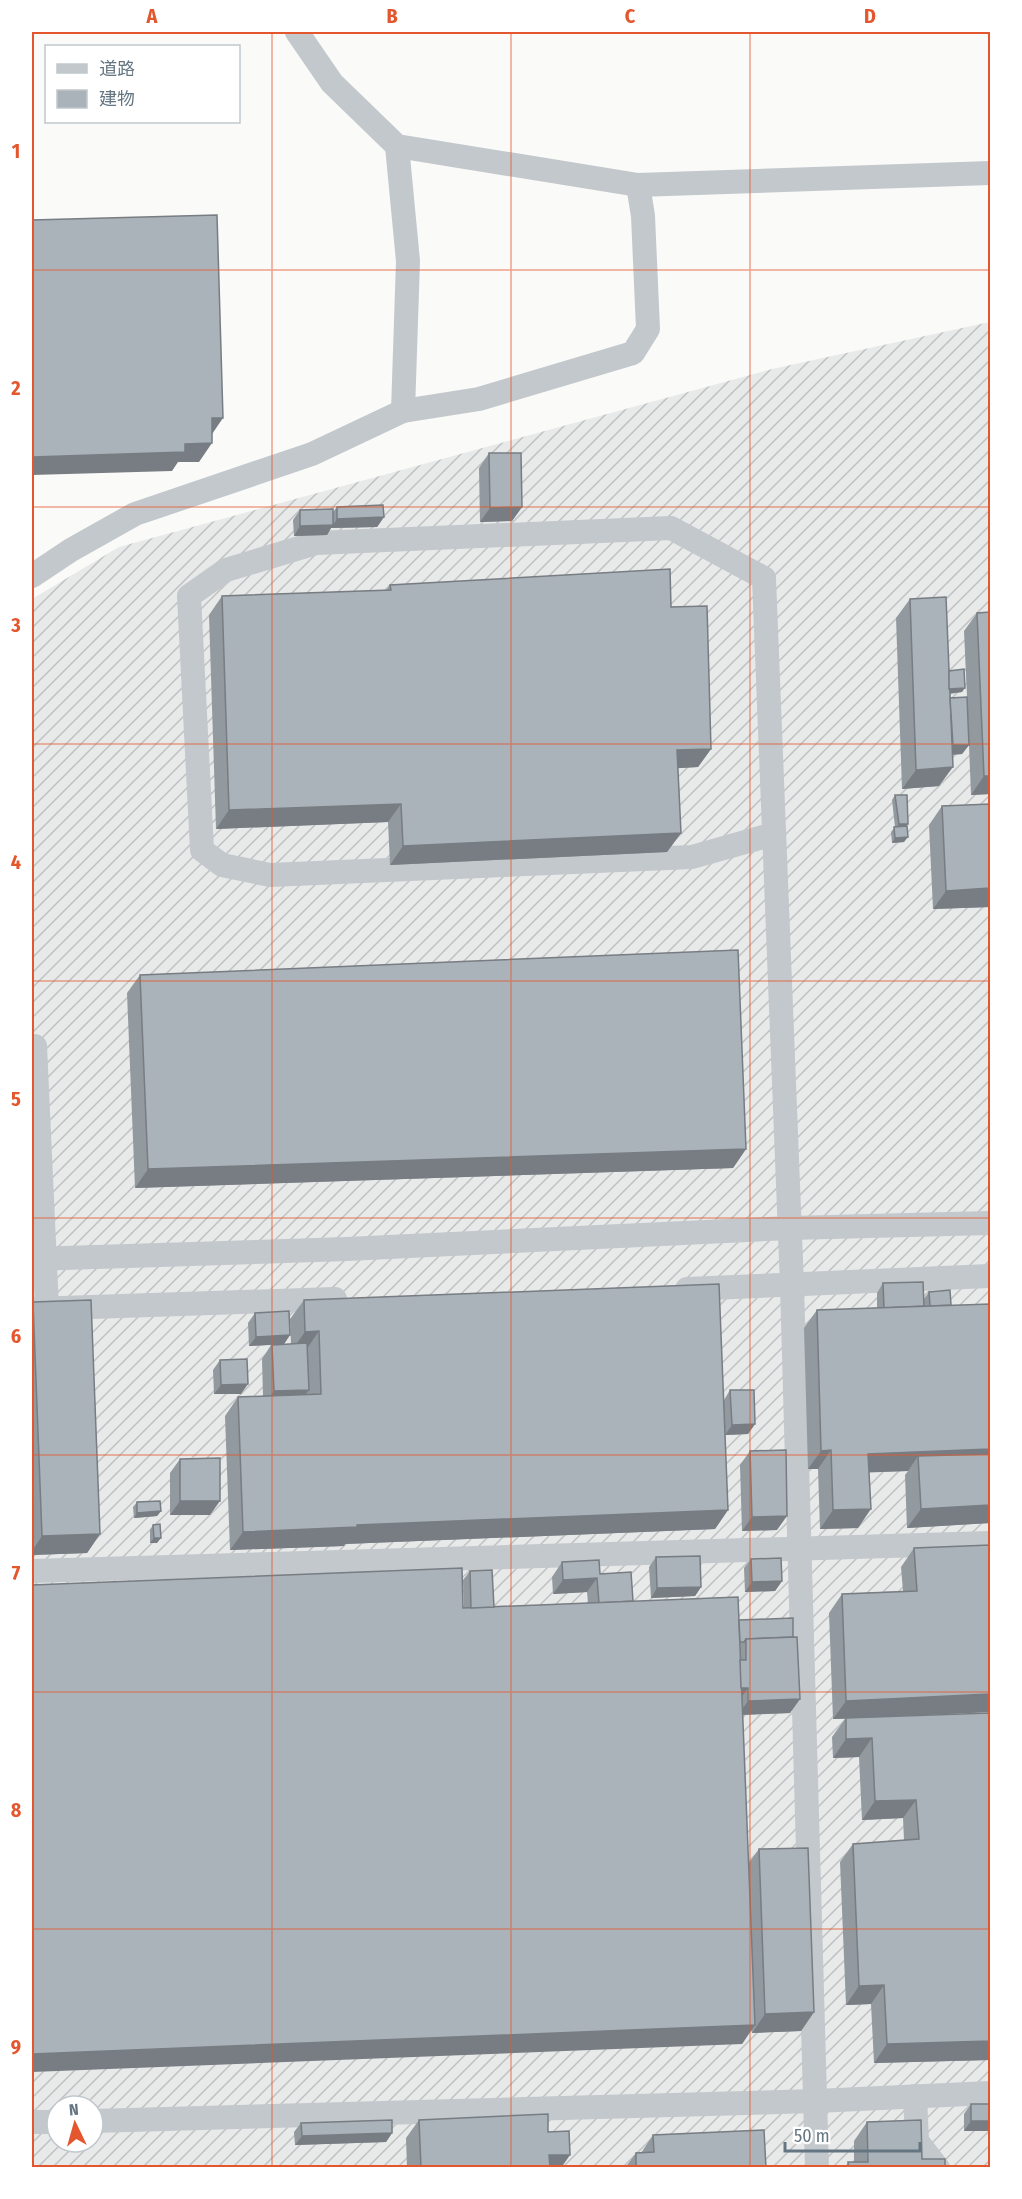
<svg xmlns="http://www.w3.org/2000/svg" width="1022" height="2199" viewBox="0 0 1022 2199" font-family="'Fira Sans Condensed','Noto Sans JP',sans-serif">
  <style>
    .industrial { fill: url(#industrial-furrows); fill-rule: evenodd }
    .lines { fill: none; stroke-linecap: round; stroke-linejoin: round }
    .minor { stroke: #c3c8cc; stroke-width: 24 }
    .wall { fill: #929a9f }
    .shaded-wall { fill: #777d82 }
    .building { fill: #aab3b9; stroke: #777d82; stroke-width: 1.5 }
    .grid { fill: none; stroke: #e4572e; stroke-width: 1.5; stroke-opacity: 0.55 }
    .neatline { fill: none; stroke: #e4572e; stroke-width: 2 }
    .grid-label { font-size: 20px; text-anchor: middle; font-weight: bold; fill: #e4572e }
  </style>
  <defs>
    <pattern id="industrial-furrows" width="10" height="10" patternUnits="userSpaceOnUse" patternTransform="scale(1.5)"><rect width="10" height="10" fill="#e8e9e9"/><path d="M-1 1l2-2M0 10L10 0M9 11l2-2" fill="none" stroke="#c0c1c2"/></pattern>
  </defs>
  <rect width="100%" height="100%" fill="#fafaf8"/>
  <!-- industrial -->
  <path class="industrial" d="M990,322V2167H32V599L119,547L772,369ZM57,2106H93V2142H57Z"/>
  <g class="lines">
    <!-- minor -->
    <g class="minor">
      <polyline points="297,32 332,83 397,146 638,185 990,173"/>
      <polyline points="397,146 408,261 403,411"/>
      <polyline points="32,576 71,550 135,514 312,454 403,411 479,399 633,353 648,329 643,216 638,185"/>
      <polyline points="774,834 692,857 270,875 222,865 202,850 189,596 226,570 316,543 671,528 764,578 792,1285 817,2168"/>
      <polyline points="35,1046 47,1308"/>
      <polyline points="32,1259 347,1249 789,1228 990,1223"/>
      <polyline points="687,1289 990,1276"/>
      <polyline points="32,1309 335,1299"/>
      <polyline points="32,1571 990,1543"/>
      <polyline points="915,2096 917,2141 938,2168"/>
      <polyline points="93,2121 816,2101 990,2093"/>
      <polyline points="32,2122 57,2122"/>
    </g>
  </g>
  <!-- wall -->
  <g class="wall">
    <polygon points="489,453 522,507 512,521 480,522 479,468"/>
    <polygon points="337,507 384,517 377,527 331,528 327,535 294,536 293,520 300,510 333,512"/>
    <polygon points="390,585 671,607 711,749 698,767 678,768 681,833 667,852 390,865 388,822 216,829 209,615 222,596 386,590"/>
    <polygon points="910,599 949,671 962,692 950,694 950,699 969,740 964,631 977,613 990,794 971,795 969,745 962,754 952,755 939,786 902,789 896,618"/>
    <polygon points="895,795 906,826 904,842 892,843 891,832 895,827 892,800"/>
    <polygon points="990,804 990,907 933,909 929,825 942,806"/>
    <polygon points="140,975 746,1149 733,1168 135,1188 127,993"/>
    <polygon points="883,1283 923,1300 929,1292 951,1305 990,1523 907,1528 905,1475 908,1471 869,1472 858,1528 820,1529 818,1469 808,1469 804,1328 817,1310 877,1308 877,1293"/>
    <polygon points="304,1300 724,1400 730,1390 755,1424 748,1434 725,1435 728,1510 715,1529 345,1544 344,1546 230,1550 225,1416 238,1397 263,1396 262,1359 271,1345 249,1346 248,1323 255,1313 290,1335 284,1344 291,1344 290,1319"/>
    <polygon points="33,1302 100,1534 87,1553 32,1555 32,1304"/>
    <polygon points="220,1360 241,1394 214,1394 213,1370"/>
    <polygon points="750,1451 777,1530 742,1531 740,1465"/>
    <polygon points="180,1459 210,1515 170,1515 170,1473"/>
    <polygon points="137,1502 161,1511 157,1516 134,1518 133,1507"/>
    <polygon points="153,1525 157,1543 150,1543 150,1530"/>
    <polygon points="990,1545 990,1712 887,1717 990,1713 990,2060 874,2063 871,2004 846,2005 840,1862 853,1844 904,1840 903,1818 862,1820 859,1757 833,1758 832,1737 845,1719 833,1719 829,1613 842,1594 903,1591 901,1567 914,1548"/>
    <polygon points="656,1557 701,1587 695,1596 651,1598 649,1567"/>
    <polygon points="751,1559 782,1581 775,1591 745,1592 744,1568"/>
    <polygon points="562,1562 600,1574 633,1601 739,1620 793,1637 800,1699 790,1713 742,1715 748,1864 759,1849 814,2012 801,2031 752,2033 751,2030 742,2044 463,1608 464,1608 463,1580 470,1571 494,1607 588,1603 587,1592 553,1594 552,1577"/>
    <polygon points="971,2104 990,2104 990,2131 964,2131 964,2114"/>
    <polygon points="419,2120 548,2132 561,2168 407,2168 406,2138"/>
    <polygon points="867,2122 922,2159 945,2168 845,2168 848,2162 854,2162 854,2141"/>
    <polygon points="301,2123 392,2133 386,2142 295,2145 294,2132"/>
    <polygon points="653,2135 766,2168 625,2168 636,2153 641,2153"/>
  </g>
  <!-- shaded-wall -->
  <g class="shaded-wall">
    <polygon points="212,418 223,418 210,437"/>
    <polygon points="212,443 199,462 178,462 172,471 32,475 32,457 185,444"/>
    <polygon points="522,507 512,521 480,522 490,508"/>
    <polygon points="384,517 377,527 331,528 327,535 294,536 300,526 333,525 337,519"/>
    <polygon points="965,688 962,692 943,694 946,689"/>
    <polygon points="953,745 969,745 962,754 946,755"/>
    <polygon points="711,749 698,767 664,769 677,750"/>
    <polygon points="953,767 939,786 902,789 916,770"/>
    <polygon points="984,776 990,776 990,794 971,795"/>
    <polygon points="401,804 388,822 216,829 229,810"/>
    <polygon points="899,824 908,824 904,829 895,829"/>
    <polygon points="681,833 667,852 390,865 403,846"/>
    <polygon points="908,837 904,842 892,843 895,838"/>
    <polygon points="990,888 990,907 933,909 946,891"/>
    <polygon points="746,1149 733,1168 135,1188 148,1169"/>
    <polygon points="319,1331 306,1350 292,1350 305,1332"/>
    <polygon points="290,1335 284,1344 249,1346 256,1337"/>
    <polygon points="248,1384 241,1394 214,1394 221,1385"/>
    <polygon points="309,1390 299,1404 264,1405 274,1391"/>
    <polygon points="755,1424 748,1434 725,1435 732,1425"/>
    <polygon points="990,1449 990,1467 918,1456 908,1471 855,1473 868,1454"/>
    <polygon points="831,1450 818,1469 808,1469 821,1451"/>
    <polygon points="180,1501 220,1501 210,1515 170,1515"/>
    <polygon points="990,1505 990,1523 907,1528 921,1509"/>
    <polygon points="871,1509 858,1528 820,1529 833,1510"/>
    <polygon points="728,1510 715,1529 345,1544 344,1546 230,1550 243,1532 357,1525"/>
    <polygon points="161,1511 157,1516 134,1518 137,1513"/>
    <polygon points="787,1516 777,1530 742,1531 752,1517"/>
    <polygon points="100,1534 87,1553 32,1555 32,1551 42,1536"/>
    <polygon points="154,1538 161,1538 157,1543 150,1543"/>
    <polygon points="597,1578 587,1592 553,1594 563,1580"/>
    <polygon points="782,1581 775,1591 745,1592 752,1582"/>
    <polygon points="701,1587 695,1596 651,1598 657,1588"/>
    <polygon points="738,1688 748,1688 738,1702"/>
    <polygon points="990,1694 990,1712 833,1719 846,1701"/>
    <polygon points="800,1699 790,1713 738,1715 748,1701"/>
    <polygon points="872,1738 859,1757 833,1758 846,1739"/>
    <polygon points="916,1800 903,1818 862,1820 875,1801"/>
    <polygon points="884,1985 871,2004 846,2005 859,1986"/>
    <polygon points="814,2012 801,2031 752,2033 765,2014"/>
    <polygon points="755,2025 742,2044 32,2072 32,2054"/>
    <polygon points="990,2041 990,2060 874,2063 887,2044"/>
    <polygon points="971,2121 990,2121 990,2131 964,2131"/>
    <polygon points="392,2133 386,2142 295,2145 302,2136"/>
    <polygon points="549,2155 570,2155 561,2168 541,2168"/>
  </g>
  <!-- building -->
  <g class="building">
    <polygon points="217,215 223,418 212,418 212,443 185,444 185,452 32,457 32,220"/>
    <polygon points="489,453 521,453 522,507 490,508"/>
    <polygon points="383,505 384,517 337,519 337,507"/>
    <polygon points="333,509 333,525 300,526 300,510"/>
    <polygon points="670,569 671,607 707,606 711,749 677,750 681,833 403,846 401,804 229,810 222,596 391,590 390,585"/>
    <polygon points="946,597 953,767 916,770 910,599"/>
    <polygon points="990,612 990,776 984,776 977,613"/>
    <polygon points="964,669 965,688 949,689 949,671"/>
    <polygon points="967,697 969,745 953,745 950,698"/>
    <polygon points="895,795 907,795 908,824 899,824"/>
    <polygon points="990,804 990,888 946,891 942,806"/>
    <polygon points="907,826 908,837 895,838 894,827"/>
    <polygon points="738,950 746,1149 148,1169 140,975"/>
    <polygon points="923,1282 924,1306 884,1308 883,1283"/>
    <polygon points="719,1284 728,1510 357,1525 357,1527 243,1532 238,1397 321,1394 319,1331 305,1332 304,1300"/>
    <polygon points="950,1290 951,1305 930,1306 929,1292"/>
    <polygon points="91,1300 100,1534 42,1536 33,1302"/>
    <polygon points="990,1304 990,1449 868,1454 871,1509 833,1510 831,1450 821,1451 817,1310"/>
    <polygon points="289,1311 290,1335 256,1337 255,1313"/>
    <polygon points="307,1343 309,1390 274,1391 272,1345"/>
    <polygon points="247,1359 248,1384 221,1385 220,1360"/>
    <polygon points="730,1390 754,1390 755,1424 732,1425"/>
    <polygon points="786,1450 787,1516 752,1517 750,1451"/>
    <polygon points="990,1454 990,1505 921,1509 918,1456"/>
    <polygon points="220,1458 220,1501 180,1501 180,1459"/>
    <polygon points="160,1501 161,1511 137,1513 137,1502"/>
    <polygon points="160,1524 161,1538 154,1538 153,1525"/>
    <polygon points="990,1545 990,1694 846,1701 842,1594 917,1591 914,1548"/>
    <polygon points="700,1556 701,1587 657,1588 656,1557"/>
    <polygon points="781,1558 782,1581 752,1582 751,1559"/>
    <polygon points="599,1560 600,1574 631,1572 633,1601 599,1603 597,1578 563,1580 562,1562"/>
    <polygon points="462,1568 463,1608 738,1597 755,2025 32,2054 32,1585"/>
    <polygon points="492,1570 494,1607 471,1608 470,1571"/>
    <polygon points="793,1618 793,1637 746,1639 744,1642 740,1642 739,1620"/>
    <polygon points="797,1637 800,1699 748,1701 748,1688 741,1688 740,1660 746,1660 746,1639"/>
    <polygon points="990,1713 990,2041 887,2044 884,1985 859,1986 853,1844 919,1839 916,1800 875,1801 872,1738 846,1739 846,1718"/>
    <polygon points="808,1848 814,2012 765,2014 759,1849"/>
    <rect x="971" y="2104" width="19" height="17"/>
    <polygon points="548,2114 548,2132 569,2131 570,2155 549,2155 550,2168 421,2168 419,2120"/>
    <polygon points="392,2120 392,2133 302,2136 301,2123"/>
    <polygon points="921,2120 922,2159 945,2159 945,2168 849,2168 848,2162 868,2162 867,2122"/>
    <polygon points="764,2130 766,2168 636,2168 636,2153 654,2152 653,2135"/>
  </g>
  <!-- grid -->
  <path class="grid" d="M272,32V2168M511,32V2168M750,32V2168M32,270H990M32,507H990M32,744H990M32,981H990M32,1218H990M32,1455H990M32,1692H990M32,1929H990"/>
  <!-- border -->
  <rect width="1022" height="2199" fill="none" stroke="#ffffff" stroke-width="66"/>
  <!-- legend -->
  <rect x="45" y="45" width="195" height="78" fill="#ffffff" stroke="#c1c8cd" stroke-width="1.5"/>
  <rect x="57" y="64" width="30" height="9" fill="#c3c8cc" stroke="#c1c8cd" stroke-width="1.5"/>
  <text x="99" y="75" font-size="18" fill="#657683">道路</text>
  <rect x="57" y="90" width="30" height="18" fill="#aab3b9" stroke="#c1c8cd" stroke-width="1.5"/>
  <text x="99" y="105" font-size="18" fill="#657683">建物</text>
  <!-- north arrow -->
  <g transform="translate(75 2124) rotate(355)"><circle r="28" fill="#ffffff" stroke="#c1c8cd" stroke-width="1.5"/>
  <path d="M0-4.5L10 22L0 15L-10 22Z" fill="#e4572e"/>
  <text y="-9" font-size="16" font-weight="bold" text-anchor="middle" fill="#657683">N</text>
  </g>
  <!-- scale -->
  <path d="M785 2142v9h135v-9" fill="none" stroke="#657683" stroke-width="3"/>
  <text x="794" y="2142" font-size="18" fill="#657683" stroke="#ffffff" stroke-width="4.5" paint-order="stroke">50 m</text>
  <rect x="33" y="33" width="956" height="2133" class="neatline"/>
  <g class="grid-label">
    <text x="152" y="23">A</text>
    <text x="392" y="23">B</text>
    <text x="630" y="23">C</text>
    <text x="870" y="23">D</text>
    <text x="16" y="158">1</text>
    <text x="16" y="395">2</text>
    <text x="16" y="632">3</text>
    <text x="16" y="869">4</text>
    <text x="16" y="1106">5</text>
    <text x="16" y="1343">6</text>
    <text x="16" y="1580">7</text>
    <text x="16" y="1817">8</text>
    <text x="16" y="2054">9</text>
  </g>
</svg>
